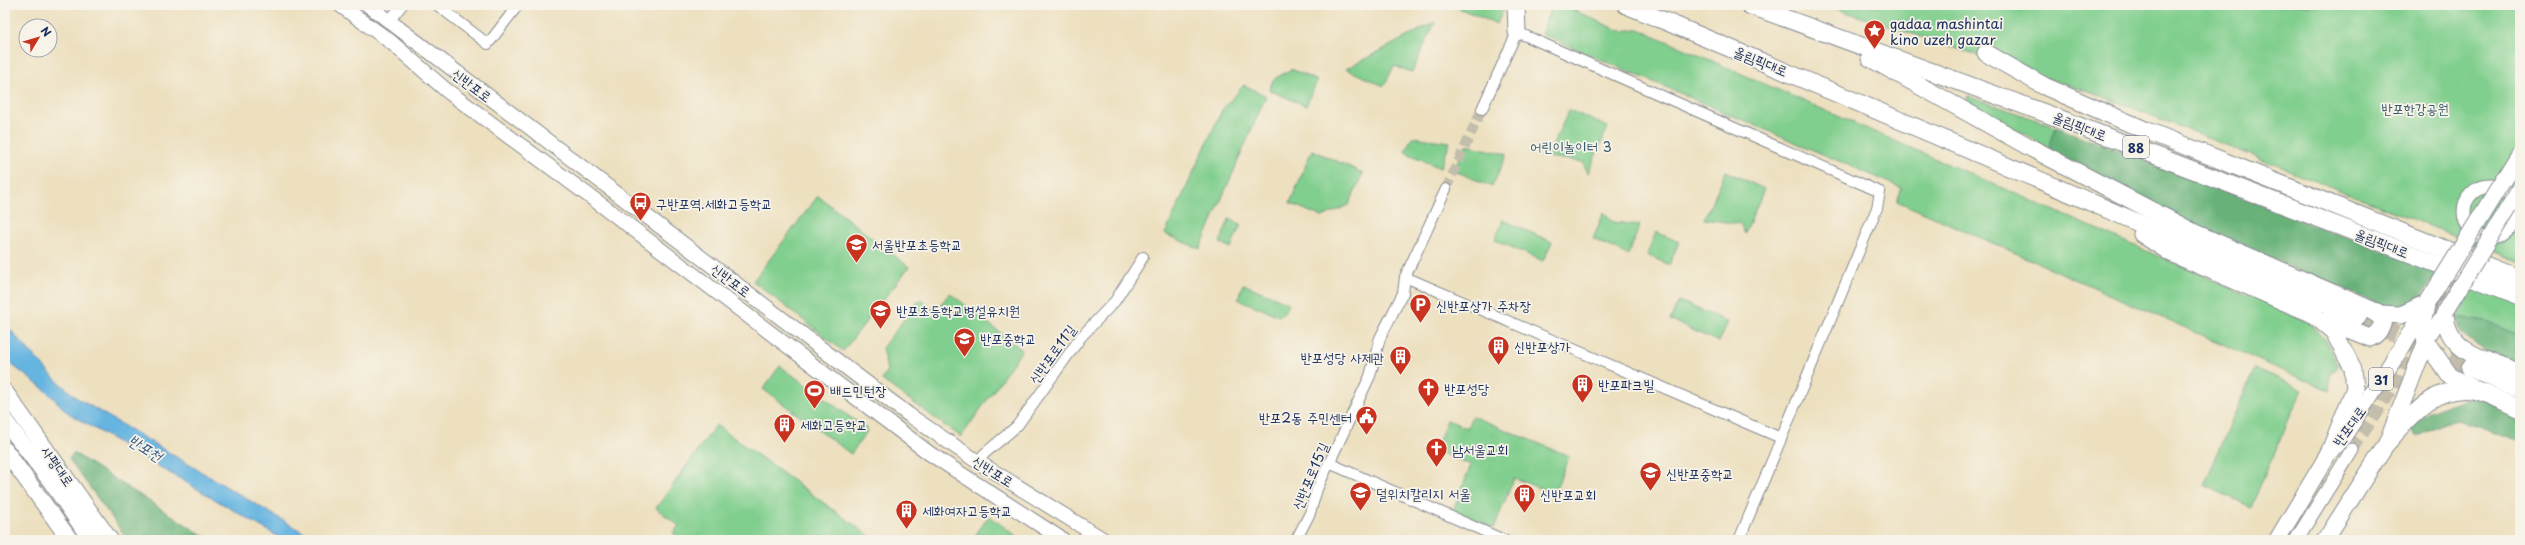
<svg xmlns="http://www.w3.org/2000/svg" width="2525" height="545" viewBox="0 0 2525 545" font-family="'Playpen Sans','Poor Story',sans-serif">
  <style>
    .green { fill: #81cf8e; stroke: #4e7f76 }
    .forest { fill: #68b279; stroke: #42706c }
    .water { fill: #66b5e1; stroke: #4072a0 }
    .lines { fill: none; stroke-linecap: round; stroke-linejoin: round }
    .minor-tunnel { stroke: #c3bdac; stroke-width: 10; stroke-dasharray: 10 5; stroke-linecap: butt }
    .tertiary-tunnel { stroke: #c3bdac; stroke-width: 13; stroke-dasharray: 13 6; stroke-linecap: butt }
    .trunk-tunnel { stroke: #c3bdac; stroke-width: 17; stroke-dasharray: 17 8; stroke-linecap: butt }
    .minor-casing { stroke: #84888e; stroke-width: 12 }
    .tertiary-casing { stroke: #84888e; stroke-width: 15 }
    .secondary-casing { stroke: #84888e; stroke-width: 16 }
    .primary-casing { stroke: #84888e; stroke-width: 18 }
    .trunk-casing { stroke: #84888e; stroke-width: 19 }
    .minor { stroke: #fff; stroke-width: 10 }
    .tertiary { stroke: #fff; stroke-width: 13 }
    .secondary { stroke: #fff; stroke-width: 14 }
    .primary { stroke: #fff; stroke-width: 16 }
    .trunk { stroke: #fff; stroke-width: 17 }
    .primary-bridge-casing { stroke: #84888e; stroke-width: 18; stroke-linecap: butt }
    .primary-bridge { stroke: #fff; stroke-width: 16 }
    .labels { text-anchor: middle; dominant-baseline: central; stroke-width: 3.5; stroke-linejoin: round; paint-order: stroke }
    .shield { fill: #f7f3e8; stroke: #5d6a87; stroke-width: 1 }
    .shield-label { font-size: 13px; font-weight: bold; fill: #1b2f5e }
    .poi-label { font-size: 14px; fill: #1b2f5e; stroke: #f7f3e8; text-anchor: start }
    .street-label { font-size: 14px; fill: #1b2f5e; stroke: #f7f3e8 }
    .park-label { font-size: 14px; fill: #34576a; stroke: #f7f3e8 }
    .water-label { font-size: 15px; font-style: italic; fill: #325785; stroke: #f7f3e8 }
  </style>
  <rect width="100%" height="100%" fill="#f7f3e8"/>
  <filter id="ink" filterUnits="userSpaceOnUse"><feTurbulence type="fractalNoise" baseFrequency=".025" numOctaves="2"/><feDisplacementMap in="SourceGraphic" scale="8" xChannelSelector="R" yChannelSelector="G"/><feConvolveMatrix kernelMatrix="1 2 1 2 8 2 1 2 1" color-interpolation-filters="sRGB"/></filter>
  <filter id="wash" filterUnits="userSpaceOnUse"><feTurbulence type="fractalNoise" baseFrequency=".012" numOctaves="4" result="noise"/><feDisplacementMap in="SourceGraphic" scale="16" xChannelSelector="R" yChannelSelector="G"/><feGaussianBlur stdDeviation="0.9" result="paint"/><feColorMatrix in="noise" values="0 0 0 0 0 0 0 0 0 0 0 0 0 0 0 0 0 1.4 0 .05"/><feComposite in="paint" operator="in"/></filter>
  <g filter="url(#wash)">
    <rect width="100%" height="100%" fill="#ede0bf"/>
    <!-- green -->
    <g class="green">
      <polygon points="1451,5 1505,5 1497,24"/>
      <polygon points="1552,5 1562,5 1620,31 1639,29 2311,323 2326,341 2338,366 2334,371 2331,371 2329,391 1897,201 1902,188 1541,34"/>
      <polygon points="1825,5 2520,5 2520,262 2110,99"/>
      <polygon points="1435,22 1412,72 1394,66 1384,86 1346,69"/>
      <polygon points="1291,69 1317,81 1306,106 1269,90 1273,80"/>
      <polygon points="1244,85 1266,96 1200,249 1165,234 1222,110"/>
      <polygon points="1968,96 2056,127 2049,148 1965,101"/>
      <polygon points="1569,110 1608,127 1588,173 1583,162 1547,157"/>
      <polygon points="1412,137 1450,142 1440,168 1405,152"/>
      <polygon points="1466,145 1507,154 1492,187 1453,170"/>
      <polygon points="1312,150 1363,173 1349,205 1322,217 1290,203"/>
      <polygon points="1726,171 1764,189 1745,234 1740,224 1704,219"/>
      <polygon points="818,196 909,267 843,351 753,281"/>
      <polygon points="1604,212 1613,222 1640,225 1628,255 1593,239"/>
      <polygon points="1229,219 1241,224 1231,248 1220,243"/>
      <polygon points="1503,220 1552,242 1543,261 1495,240"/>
      <polygon points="1656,232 1679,242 1669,265 1647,255"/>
      <polygon points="1243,284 1289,303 1287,309 1279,316 1238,299"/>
      <polygon points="2475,285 2520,305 2520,334 2494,324 2457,317"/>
      <polygon points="950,293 1022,350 961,437 882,380 887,370 882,348 920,299 935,311"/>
      <polygon points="1679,301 1728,322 1719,342 1670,320"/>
      <polygon points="780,366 868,430 851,454 763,389"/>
      <polygon points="2255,368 2302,389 2251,507 2204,485"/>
      <polygon points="1472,416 1569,456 1554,494 1514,478 1494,528 1453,511 1471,465 1435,450 1447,420 1467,428"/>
      <polygon points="716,425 875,540 684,540 673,533 679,526 656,508"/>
      <polygon points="989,516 1022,540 972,540"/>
    </g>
    <!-- forest -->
    <g class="forest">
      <path d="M2056,127L2438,272C2426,293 2413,308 2388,308L2150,206L2049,148Z"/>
      <polygon points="2457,317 2494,324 2520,334 2520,365 2483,350 2461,333"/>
      <path d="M2476,396L2520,413V442L2458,420L2444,423L2417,437L2410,428C2428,410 2452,402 2476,396Z"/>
      <polygon points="73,453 77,455 210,540 128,540 69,459"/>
    </g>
    <!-- water -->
    <polygon class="water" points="5,324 55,379 77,398 316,540 284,540 68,413 45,390 11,364 5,356"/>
  </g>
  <g filter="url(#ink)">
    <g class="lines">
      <!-- minor-tunnel -->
      <polyline class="minor-tunnel" points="1446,189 1482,109"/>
      <!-- tertiary-tunnel -->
      <polyline class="tertiary-tunnel" points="2352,450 2406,365 2461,265"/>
      <!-- trunk-tunnel -->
      <polyline class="trunk-tunnel" points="2358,317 2470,368"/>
      <defs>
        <g id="minor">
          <polyline points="437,5 488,44 518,5"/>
          <polyline points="389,21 402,5"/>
          <polyline points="1482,109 1517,32 1880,192 1877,208 1739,540"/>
          <polyline points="1405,277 1446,189"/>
          <polyline points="978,462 984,454 1017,426 1081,337 1115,301 1143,257"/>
          <polyline points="1329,463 1504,540"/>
          <polyline points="1296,540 1310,513 1317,489 1370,376 1380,338 1403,293 1405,277 1781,438"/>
        </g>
        <g id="tertiary">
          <circle cx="2490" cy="212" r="26"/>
          <polyline points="2426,342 2445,311"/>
          <polyline points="2296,540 2352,450"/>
        </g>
        <g id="secondary">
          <polyline points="340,5 391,42 446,90 611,212 929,453 1063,540"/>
          <polyline points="368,5 909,415 978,462 1104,540"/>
        </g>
        <g id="primary">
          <polyline points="5,392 110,540"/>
          <polyline points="5,421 52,483 91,540"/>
          <polyline points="5,450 70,540"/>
          <polyline points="2277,540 2330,451 2343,437 2402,347 2425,307"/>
          <polyline points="2325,540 2387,443 2426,342"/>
        </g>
        <g id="trunk">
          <polyline points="1516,5 1517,32"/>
          <path d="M1626,5C1871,106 2114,213 2358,317"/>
          <polyline points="1749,5 2053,116 2520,296"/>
          <polyline points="1986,53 2044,86 2145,130 2520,279"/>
          <polyline points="1870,58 2033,149 2195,233 2381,314 2401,315 2427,303"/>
          <polyline points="2514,222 2520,223"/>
          <polyline points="2142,234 2171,253 2313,314 2334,332 2353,369 2355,388 2330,451"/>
          <polyline points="2427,303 2422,323 2426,342 2450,376 2476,390"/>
          <path d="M2445,311C2445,354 2487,359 2520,373"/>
          <path d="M2326,320L2370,338C2378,334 2383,327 2383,318L2372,311"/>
          <polyline points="2470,368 2520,390"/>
          <path d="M2387,443C2410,417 2437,382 2477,391C2491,394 2506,403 2520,409"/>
        </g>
      </defs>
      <!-- minor casing -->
      <use href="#minor" class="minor-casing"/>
      <!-- tertiary casing -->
      <use href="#tertiary" class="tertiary-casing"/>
      <!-- secondary casing -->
      <use href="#secondary" class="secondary-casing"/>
      <!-- primary casing -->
      <use href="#primary" class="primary-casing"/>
      <!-- trunk casing -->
      <use href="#trunk" class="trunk-casing"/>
      <!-- minor -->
      <use href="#minor" class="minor"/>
      <!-- tertiary -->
      <use href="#tertiary" class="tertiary"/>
      <!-- secondary -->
      <use href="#secondary" class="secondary"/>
      <!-- primary -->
      <use href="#primary" class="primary"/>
      <!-- trunk -->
      <use href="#trunk" class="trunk"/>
      <defs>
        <g id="primary-bridge">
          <polyline points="2427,303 2520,153"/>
          <polyline points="2445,311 2520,189"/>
        </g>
      </defs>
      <!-- primary-bridge casing -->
      <use href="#primary-bridge" class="primary-bridge-casing"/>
      <!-- primary-bridge -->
      <use href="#primary-bridge" class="primary-bridge"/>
    </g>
  </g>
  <!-- icons -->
  <defs>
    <symbol id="sight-pin" viewBox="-11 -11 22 30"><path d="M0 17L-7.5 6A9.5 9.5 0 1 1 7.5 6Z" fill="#c8321e" stroke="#f7f3e8"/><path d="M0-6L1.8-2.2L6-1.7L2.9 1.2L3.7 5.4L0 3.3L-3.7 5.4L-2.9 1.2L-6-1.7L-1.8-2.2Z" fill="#fff"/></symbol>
    <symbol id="bus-pin" viewBox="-11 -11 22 30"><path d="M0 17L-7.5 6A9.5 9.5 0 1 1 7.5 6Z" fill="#c8321e" stroke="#f7f3e8"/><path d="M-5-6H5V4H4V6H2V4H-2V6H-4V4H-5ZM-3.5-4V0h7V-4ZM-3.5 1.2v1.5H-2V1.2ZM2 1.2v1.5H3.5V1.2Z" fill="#fff"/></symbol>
    <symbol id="school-pin" viewBox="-11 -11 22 30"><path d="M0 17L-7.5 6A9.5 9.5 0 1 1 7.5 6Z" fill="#c8321e" stroke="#f7f3e8"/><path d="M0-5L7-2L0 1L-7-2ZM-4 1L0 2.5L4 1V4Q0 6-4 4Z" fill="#fff"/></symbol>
    <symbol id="parking-pin" viewBox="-11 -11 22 30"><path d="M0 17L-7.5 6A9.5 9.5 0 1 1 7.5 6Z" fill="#c8321e" stroke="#f7f3e8"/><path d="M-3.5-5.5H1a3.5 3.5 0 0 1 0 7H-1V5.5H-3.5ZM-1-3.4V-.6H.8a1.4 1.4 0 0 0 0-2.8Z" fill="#fff"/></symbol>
    <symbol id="building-pin" viewBox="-11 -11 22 30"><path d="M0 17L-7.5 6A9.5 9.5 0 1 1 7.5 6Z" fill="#c8321e" stroke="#f7f3e8"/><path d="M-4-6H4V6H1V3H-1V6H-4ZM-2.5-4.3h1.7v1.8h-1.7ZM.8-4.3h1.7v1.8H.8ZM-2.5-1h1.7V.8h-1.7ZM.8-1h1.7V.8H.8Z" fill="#fff"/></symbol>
    <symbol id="church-pin" viewBox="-11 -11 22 30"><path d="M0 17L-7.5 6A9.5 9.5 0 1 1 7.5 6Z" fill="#c8321e" stroke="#f7f3e8"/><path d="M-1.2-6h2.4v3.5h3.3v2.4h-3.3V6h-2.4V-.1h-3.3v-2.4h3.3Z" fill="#fff"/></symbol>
    <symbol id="stadium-pin" viewBox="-11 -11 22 30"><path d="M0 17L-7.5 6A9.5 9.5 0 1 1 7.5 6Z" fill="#c8321e" stroke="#f7f3e8"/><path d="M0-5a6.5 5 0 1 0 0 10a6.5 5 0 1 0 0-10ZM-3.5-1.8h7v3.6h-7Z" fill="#fff"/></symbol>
    <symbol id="civic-pin" viewBox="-11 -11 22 30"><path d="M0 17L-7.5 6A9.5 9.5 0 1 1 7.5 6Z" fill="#c8321e" stroke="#f7f3e8"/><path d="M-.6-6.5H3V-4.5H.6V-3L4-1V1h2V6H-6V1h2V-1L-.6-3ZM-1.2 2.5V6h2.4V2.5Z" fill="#fff"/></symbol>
  </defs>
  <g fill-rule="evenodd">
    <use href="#sight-pin" x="1862" y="18" width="25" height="34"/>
    <use href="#bus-pin" x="628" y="190" width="25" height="34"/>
    <use href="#school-pin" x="844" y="232" width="25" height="34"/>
    <use href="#parking-pin" x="1408" y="292" width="25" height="34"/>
    <use href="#school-pin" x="868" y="298" width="25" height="34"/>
    <use href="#school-pin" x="952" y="326" width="25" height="34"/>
    <use href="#building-pin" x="1486" y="334" width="25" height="34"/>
    <use href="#building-pin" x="1388" y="344" width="25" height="34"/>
    <use href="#building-pin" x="1570" y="372" width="25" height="34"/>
    <use href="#church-pin" x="1416" y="376" width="25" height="34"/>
    <use href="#stadium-pin" x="802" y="378" width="25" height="34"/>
    <use href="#civic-pin" x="1354" y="404" width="25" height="34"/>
    <use href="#building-pin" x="772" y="412" width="25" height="34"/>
    <use href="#church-pin" x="1424" y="436" width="25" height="34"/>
    <use href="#school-pin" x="1638" y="460" width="25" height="34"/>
    <use href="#school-pin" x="1348" y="480" width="25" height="34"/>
    <use href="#building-pin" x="1512" y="482" width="25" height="34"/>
    <use href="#building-pin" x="894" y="498" width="25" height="34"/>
  </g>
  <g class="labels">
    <!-- shield labels -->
    <g class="shield">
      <rect x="2123" y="136" width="26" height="22" rx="3"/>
      <rect x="2369" y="368" width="24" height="22" rx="3"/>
    </g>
    <g class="shield-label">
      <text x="2136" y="147">88</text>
      <text x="2381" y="379">31</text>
    </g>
    <!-- poi labels -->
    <g class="poi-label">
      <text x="1890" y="23">gadaa mashintai<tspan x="1890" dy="16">kino uzeh gazar</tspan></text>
      <text x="656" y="203">구반포역.세화고등학교</text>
      <text x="872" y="244">서울반포초등학교</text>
      <text x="1436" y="305">신반포상가 주차장</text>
      <text x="896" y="310">반포초등학교병설유치원</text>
      <text x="980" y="338">반포중학교</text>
      <text x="1514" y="346">신반포상가</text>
      <text x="1384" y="357" text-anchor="end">반포성당 사제관</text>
      <text x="1598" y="384">반포파크빌</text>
      <text x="1444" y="388">반포성당</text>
      <text x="830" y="390">배드민턴장</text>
      <text x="1352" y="417" text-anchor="end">반포2동 주민센터</text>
      <text x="800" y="424">세화고등학교</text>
      <text x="1452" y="449">남서울교회</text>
      <text x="1666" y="473">신반포중학교</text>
      <text x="1376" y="493">덜위치칼리지 서울</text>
      <text x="1540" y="494">신반포교회</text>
      <text x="922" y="510">세화여자고등학교</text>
    </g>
    <!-- street labels -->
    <g class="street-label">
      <text transform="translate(1761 61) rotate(22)">올림픽대로</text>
      <text transform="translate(472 85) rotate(37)">신반포로</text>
      <text transform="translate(2080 126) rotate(21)">올림픽대로</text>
      <text transform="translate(2382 243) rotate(21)">올림픽대로</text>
      <text transform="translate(731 280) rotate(37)">신반포로</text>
      <text transform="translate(1052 354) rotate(-54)">신반포로11길</text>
      <text transform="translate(2349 426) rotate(-54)">반포대로</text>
      <text transform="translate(58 466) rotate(55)">사평대로</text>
      <text transform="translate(993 471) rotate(32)">신반포로</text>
      <text transform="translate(1310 476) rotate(-67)">신반포로15길</text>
    </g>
    <!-- park labels -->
    <g class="park-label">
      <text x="2415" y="108">반포한강공원</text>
      <text x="1571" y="146">어린이놀이터 3</text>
    </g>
    <!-- water labels -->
    <g class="water-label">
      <text transform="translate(146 447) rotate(32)">반포천</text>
    </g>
  </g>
  <!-- margin -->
  <rect width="2525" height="545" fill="none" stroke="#f7f3e8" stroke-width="20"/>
  <!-- north arrow -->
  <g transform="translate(38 38) rotate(52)"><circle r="19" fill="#f7f3e8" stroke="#9fa5b1"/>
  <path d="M0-3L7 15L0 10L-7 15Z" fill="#c8321e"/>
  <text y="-6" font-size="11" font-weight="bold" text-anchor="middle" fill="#1b2f5e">N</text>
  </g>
</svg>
